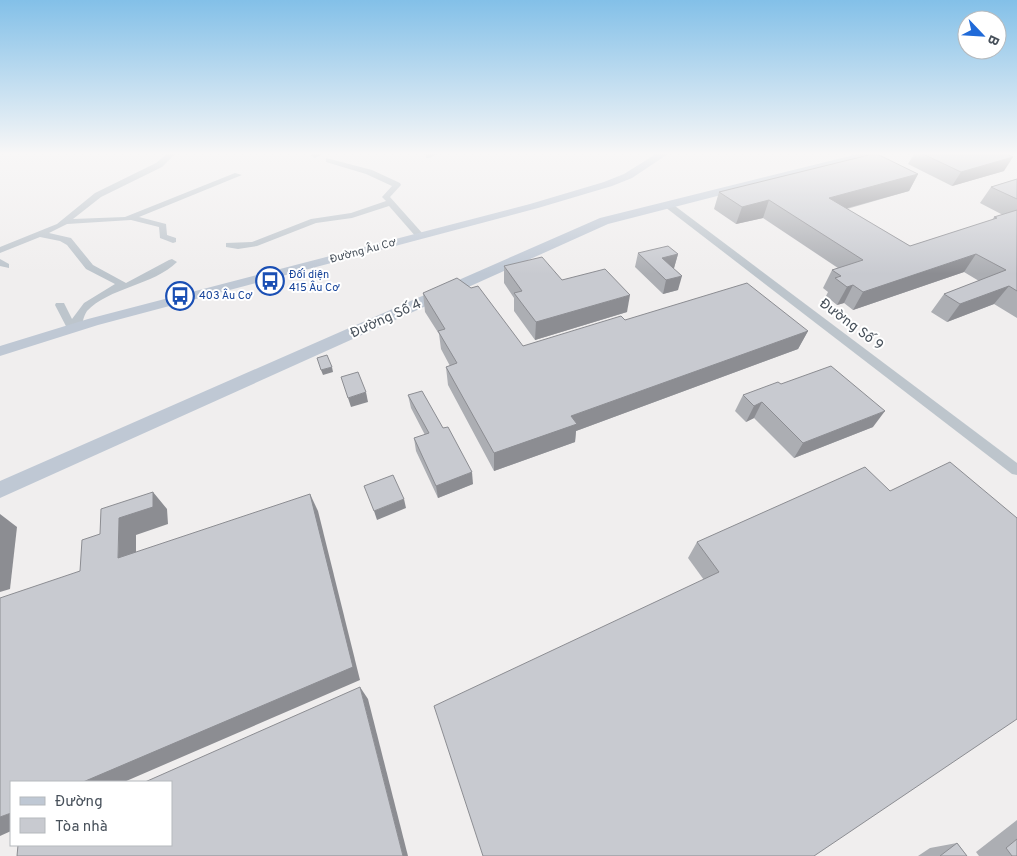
<svg xmlns="http://www.w3.org/2000/svg" width="1017" height="856" viewBox="0 0 1017 856" font-family="Overpass,sans-serif">
  <style>
    .lines { fill: none; stroke-linecap: round; stroke-linejoin: round }
    .street { fill: #bdc5cc; fill-rule: evenodd }
    .secondary { fill: #bfc8d4; fill-rule: evenodd }
    .wall { fill: #acaeb3 }
    .shaded-wall { fill: #8c8d92 }
    .building { fill: #c8cad0; stroke: #8c8d92 }
    .labels { text-anchor: middle; dominant-baseline: central; stroke-width: 4; stroke-linejoin: round; paint-order: stroke }
    .far-street-label { font-size: 11px; fill: #47505a; stroke: #fff }
    .far-transit-label { font-size: 11px; fill: #164399; stroke: #fff; text-anchor: start }
    .street-label { font-size: 14px; fill: #47505a; stroke: #fff }
  </style>
  <rect width="100%" height="100%" fill="#f0eeee"/>
  <g class="lines">
    <!-- street -->
    <g class="street">
      <path d="M167,154H175L162,167L101,197L73,219L125,217L235,173L242,175L139,217L166,224L167,235L176,238V242L173,243L160,238L159,227L131,220L67,224L49,233L71,238L93,265L126,283L169,260L172,259L177,262C154,285 108,288 87,311C83,317 83,323 80,329L68,330L55,305L56,303H64L72,319L84,303L115,284L86,269L67,245L60,241L40,237L0,253V247L57,224L95,193L156,163Z"/>
      <polygon points="313,154 323,154 315,158 311,156"/>
      <polygon points="426,154 437,154 429,158 426,158"/>
      <polygon points="326,158 372,170 400,183 401,185 390,197 423,234 423,238 417,238 389,206 352,218 316,223 257,246 238,249 226,247 226,243 252,242 311,219 351,213 386,201 382,197 392,186 366,174 326,162"/>
      <polygon points="665,203 671,203 1017,463 1017,475 1012,474 665,207"/>
      <polygon points="0,259 9,264 9,268 0,266"/>
    </g>
    <!-- secondary -->
    <g class="secondary">
      <polygon points="656,154 668,154 632,178 612,186 538,208 98,325 0,356 0,346 88,319 530,204 604,182 624,174"/>
      <polygon points="858,154 875,154 874,156 608,224 0,498 0,481 600,218"/>
    </g>
  </g>
  <!-- wall -->
  <g class="wall">
    <polygon points="914,154 1006,154 1004,171 952,186 908,164"/>
    <polygon points="918,174 909,191 847,209 910,246 992,220 994,217 1003,215 980,203 991,187 1017,179 1017,318 994,304 947,322 931,312 944,294 979,281 964,272 853,310 844,303 837,305 826,296 828,292 823,288 832,270 838,268 763,218 736,224 714,209 719,192"/>
    <polygon points="638,253 678,254 674,268 673,268 678,290 663,294 635,267"/>
    <polygon points="504,266 562,280 627,312 535,340 514,311 514,298 504,283"/>
    <polygon points="423,293 523,346 625,320 808,331 798,349 576,431 575,442 494,471 448,385 446,367 450,366 441,349 439,334 425,312"/>
    <polygon points="781,384 873,427 794,458 754,418 746,422 735,411 743,395"/>
    <polygon points="408,395 473,484 438,498 416,451 414,438 425,435 411,408"/>
    <polygon points="890,491 704,580 688,558 697,542"/>
    <polygon points="1017,820 1017,856 979,856 976,852"/>
    <polygon points="957,843 967,856 918,856 930,848"/>
  </g>
  <!-- shaded-wall -->
  <g class="shaded-wall">
    <polygon points="1013,157 1004,171 952,186 961,172"/>
    <polygon points="918,174 909,191 822,215 829,198"/>
    <polygon points="769,200 763,218 736,224 742,207"/>
    <polygon points="678,254 674,268 659,272 662,258"/>
    <polygon points="976,254 964,272 853,310 863,292"/>
    <polygon points="682,276 678,290 663,294 666,280"/>
    <polygon points="853,285 844,303 837,305 847,287"/>
    <polygon points="1009,286 994,304 947,322 960,304"/>
    <polygon points="630,295 627,312 535,340 536,322"/>
    <polygon points="808,331 798,349 576,431 575,442 494,471 494,453 571,416"/>
    <polygon points="332,367 333,372 323,375 321,370"/>
    <polygon points="366,392 368,402 351,407 348,398"/>
    <polygon points="762,402 754,418 746,422 754,406"/>
    <polygon points="885,411 873,427 794,458 803,443"/>
    <polygon points="472,472 473,484 438,498 436,486"/>
    <polygon points="153,492 167,509 168,524 136,535 136,574 118,558 119,518"/>
    <polygon points="310,494 318,511 360,680 124,782 83,782"/>
    <polygon points="404,499 406,508 377,520 374,511"/>
    <polygon points="0,514 17,527 10,589 0,592"/>
    <polygon points="360,687 368,699 408,856 403,856"/>
    <polygon points="11,813 11,831 0,836 0,817"/>
  </g>
  <!-- building -->
  <g class="building">
    <polygon points="873,154 877,154 918,174 829,198 910,246 997,218 994,217 1017,210 1017,291 1009,286 960,304 944,294 1006,270 976,254 863,292 853,285 847,287 835,278 841,276 832,270 863,260 769,200 742,207 719,192"/>
    <polygon points="923,154 1006,154 1013,157 961,172"/>
    <polygon points="1017,179 1017,199 991,187"/>
    <polygon points="668,246 678,254 662,258 682,276 666,280 638,253"/>
    <polygon points="542,257 562,280 605,269 630,295 536,322 514,293 522,291 504,266"/>
    <polygon points="457,278 471,288 478,286 523,346 621,316 625,320 747,283 808,331 571,416 577,424 494,453 446,367 457,363 438,331 445,329 423,293"/>
    <polygon points="327,355 332,367 321,370 317,358"/>
    <polygon points="831,366 885,411 803,443 762,402 754,406 743,395 778,382 781,384"/>
    <polygon points="358,372 366,392 348,398 341,377"/>
    <polygon points="422,391 443,428 448,427 472,472 436,486 414,438 429,433 408,395"/>
    <polygon points="950,462 1017,518 1017,719 814,856 483,856 434,706 719,572 697,542 865,467 890,491"/>
    <polygon points="393,475 404,499 374,511 364,486"/>
    <polygon points="153,492 153,507 119,518 118,558 310,494 353,667 83,782 11,782 11,813 0,817 0,598 80,571 82,540 100,534 101,509"/>
    <polygon points="360,687 403,856 17,856 18,845 171,845 171,782 145,782"/>
    <polygon points="1017,839 1017,856 1012,856 1006,848"/>
    <polygon points="957,843 967,856 940,856"/>
  </g>
  <!-- sky -->
  <linearGradient id="sky" x2="0" y2="1"><stop stop-color="#83c0e8"/><stop offset="0.56" stop-color="#f8f7f7"/><stop offset="1" stop-color="#f8f7f7" stop-opacity="0"/></linearGradient>
  <rect width="1017" height="274" fill="url(#sky)"/>
  <!-- icons -->
  <defs>
    <symbol id="bus-ring" viewBox="-11 -11 22 22"><circle r="9.5" fill="#fff" stroke="#1a4fb4" stroke-width="1.5"/><path d="M-5-6H5V4H4V6H2V4H-2V6H-4V4H-5ZM-3.5-4V0h7V-4ZM-3.5 1.2v1.5H-2V1.2ZM2 1.2v1.5H3.5V1.2Z" fill="#1a4fb4"/></symbol>
  </defs>
  <g fill-rule="evenodd">
    <use href="#bus-ring" x="254" y="265" width="32" height="32"/>
    <use href="#bus-ring" x="164" y="280" width="32" height="32"/>
  </g>
  <g class="labels">
    <!-- far-street labels -->
    <g class="far-street-label">
      <text transform="translate(363 251) rotate(-15)">Đường Âu Cơ</text>
    </g>
    <!-- far-transit labels -->
    <g class="far-transit-label">
      <text x="289" y="275">Đối diện<tspan x="289" dy="13">415 Âu Cơ</tspan></text>
      <text x="199" y="296">403 Âu Cơ</text>
    </g>
    <!-- street labels -->
    <g class="street-label">
      <text transform="translate(386 319) rotate(-24)">Đường Số 4</text>
      <text transform="translate(851 325) rotate(37)">Đường Số 9</text>
    </g>
  </g>
  <!-- legend -->
  <rect x="10" y="781" width="162" height="65" fill="#ffffff" stroke="#b5b9bd"/>
  <rect x="20" y="797" width="25" height="8" fill="#bfc8d4" stroke="#b5b9bd"/>
  <text x="55" y="806" font-size="15" fill="#47505a">Đường</text>
  <rect x="20" y="818" width="25" height="15" fill="#c8cad0" stroke="#b5b9bd"/>
  <text x="55" y="831" font-size="15" fill="#47505a">Tòa nhà</text>
  <!-- north arrow -->
  <g transform="translate(982 35) rotate(115)"><circle r="24" fill="#ffffff" stroke="#b5b9bd"/>
  <path d="M0-4L9 19L0 12L-9 19Z" fill="#206ad8"/>
  <text y="-8" font-size="14" font-weight="bold" text-anchor="middle" fill="#47505a">B</text>
  </g>
</svg>
